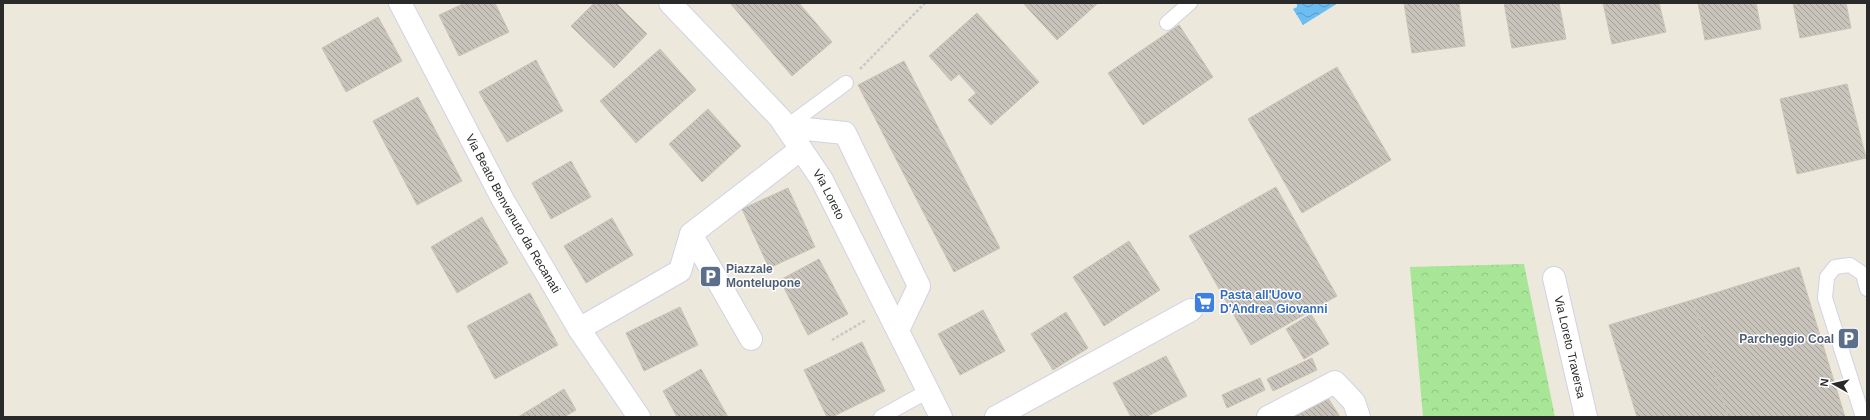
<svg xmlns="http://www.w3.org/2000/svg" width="1870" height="420" viewBox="0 0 1870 420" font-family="Helvetica,sans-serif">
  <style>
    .park { fill: url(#park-crowns) }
    .water { fill: url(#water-waves) }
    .building { fill: url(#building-back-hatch); stroke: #c8c4b5 }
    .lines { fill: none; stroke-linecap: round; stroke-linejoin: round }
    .service-casing { stroke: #d1d2e4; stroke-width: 16 }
    .minor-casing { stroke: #d1d2e4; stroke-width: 24 }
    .tertiary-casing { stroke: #d1d2e4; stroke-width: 24 }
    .path { stroke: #c8c8c8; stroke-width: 2.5; stroke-dasharray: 3 2; stroke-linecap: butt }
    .service { stroke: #fff; stroke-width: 14 }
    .minor { stroke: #fff; stroke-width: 22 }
    .tertiary { stroke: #fff; stroke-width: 22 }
    .labels { text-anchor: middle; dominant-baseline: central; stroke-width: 3; stroke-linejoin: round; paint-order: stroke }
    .street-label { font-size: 12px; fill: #2a2a2a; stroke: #fff }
    .service-label { font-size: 12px; font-weight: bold; fill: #4e5e75; stroke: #fff; text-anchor: start }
    .shop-label { font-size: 12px; font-weight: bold; fill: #366cbe; stroke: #fff; text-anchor: start }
  </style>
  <defs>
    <pattern id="park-crowns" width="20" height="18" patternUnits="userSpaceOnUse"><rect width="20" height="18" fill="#a7e597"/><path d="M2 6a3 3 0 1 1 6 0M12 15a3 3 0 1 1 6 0" fill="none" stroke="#90c582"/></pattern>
    <pattern id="water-waves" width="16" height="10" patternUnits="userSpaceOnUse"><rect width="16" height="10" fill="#6cbdf2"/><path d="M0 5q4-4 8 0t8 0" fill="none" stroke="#599ac4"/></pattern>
    <pattern id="building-back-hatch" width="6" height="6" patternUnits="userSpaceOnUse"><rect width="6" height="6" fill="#c8c4bb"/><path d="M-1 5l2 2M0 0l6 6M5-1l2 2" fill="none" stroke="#a39f98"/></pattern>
  </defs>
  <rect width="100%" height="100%" fill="#ede8dc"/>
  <!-- park -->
  <polygon class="park" points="1524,264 1555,417 1423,417 1410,267"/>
  <!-- water -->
  <polygon class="water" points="1297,3 1338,3 1303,25 1293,9 1297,7"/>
  <!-- building -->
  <g class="building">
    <polygon points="465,3 495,3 509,32 459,56 439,15"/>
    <polygon points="594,3 616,3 647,34 614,68 571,26"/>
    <polygon points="730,3 799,3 832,42 792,76"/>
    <polygon points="1023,3 1098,3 1057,40"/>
    <polygon points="1404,3 1459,3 1465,46 1412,53"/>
    <polygon points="1504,3 1559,3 1566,39 1512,48"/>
    <polygon points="1603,3 1659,3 1666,32 1612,44"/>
    <polygon points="1698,3 1756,3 1761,29 1705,40"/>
    <polygon points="1793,3 1846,3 1851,28 1800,38"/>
    <polygon points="977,13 1039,82 991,125 968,100 976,93 959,74 951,81 929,56"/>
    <polygon points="378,17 402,61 346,92 322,48"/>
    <polygon points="1179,25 1213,77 1143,125 1108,73"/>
    <polygon points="660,49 696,90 636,143 600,101"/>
    <polygon points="536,60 563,111 507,142 479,92"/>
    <polygon points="904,61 1000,248 954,272 858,85"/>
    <polygon points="1337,67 1391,160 1302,213 1248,119"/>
    <polygon points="1847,84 1866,158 1797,174 1780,99"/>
    <polygon points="418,97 462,181 417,205 373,121"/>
    <polygon points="708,109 741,146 702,182 669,144"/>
    <polygon points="571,161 591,197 551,219 532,183"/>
    <polygon points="1276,187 1337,296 1251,345 1189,236"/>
    <polygon points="788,188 815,247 769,268 742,209"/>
    <polygon points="482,217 508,263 457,293 431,247"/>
    <polygon points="612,218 633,255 586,283 564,246"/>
    <polygon points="1129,241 1160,290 1104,326 1073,277"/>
    <polygon points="819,259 848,314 808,335 780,280"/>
    <polygon points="1799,267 1845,417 1728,417 1692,300"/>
    <polygon points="530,293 558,345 495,379 467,326"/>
    <polygon points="1692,300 1728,417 1637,417 1609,325"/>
    <polygon points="680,307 698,345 644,371 626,333"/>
    <polygon points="983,310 1005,351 960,375 938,334"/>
    <polygon points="1066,312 1088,348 1053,370 1031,334"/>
    <polygon points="1311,314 1329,344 1304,359 1286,329"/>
    <polygon points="862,342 885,391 832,417 827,417 804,370"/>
    <polygon points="1166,356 1187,396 1146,417 1131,417 1113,383"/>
    <polygon points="1312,358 1317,370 1273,391 1267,379"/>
    <polygon points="701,369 728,417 677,417 663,391"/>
    <polygon points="1260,378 1265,390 1227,408 1222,395"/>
    <polygon points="564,389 576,410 564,417 518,417"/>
    <polygon points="1328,398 1340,417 1293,417"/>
  </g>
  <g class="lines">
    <defs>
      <g id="service">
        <polyline points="1167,23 1190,3"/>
        <polyline points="786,127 846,83"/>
        <polyline points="881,417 928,391"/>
        <polyline points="1863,417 1825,298 1827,277 1835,267 1850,265 1863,274 1867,289"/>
      </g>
      <g id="minor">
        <path id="s1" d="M400,3L503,200L579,329L639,417"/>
        <polyline points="786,127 845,133 919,286 898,330"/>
        <path id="s2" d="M1554,278L1586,417"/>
        <polyline points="579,329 680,271 691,234"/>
        <polyline points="751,339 691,234 801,149"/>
        <polyline points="996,417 1191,310"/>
        <polyline points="1268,417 1335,382 1354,402 1359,417"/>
      </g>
      <g id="tertiary">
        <path id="s3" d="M670,3L780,118L822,180L941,417"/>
      </g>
    </defs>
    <!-- service casing -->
    <use href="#service" class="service-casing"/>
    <!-- minor casing -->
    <use href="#minor" class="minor-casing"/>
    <!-- tertiary casing -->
    <use href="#tertiary" class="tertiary-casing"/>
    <!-- path -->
    <g class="path">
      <polyline points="860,69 925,3"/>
      <polyline points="832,340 866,320"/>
    </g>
    <!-- service -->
    <use href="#service" class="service"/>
    <!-- minor -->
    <use href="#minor" class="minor"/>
    <!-- tertiary -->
    <use href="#tertiary" class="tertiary"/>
  </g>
  <!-- icons -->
  <defs>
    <symbol id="parking-square" viewBox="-11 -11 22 22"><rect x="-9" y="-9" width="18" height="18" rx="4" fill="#5c6f8a" stroke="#fff"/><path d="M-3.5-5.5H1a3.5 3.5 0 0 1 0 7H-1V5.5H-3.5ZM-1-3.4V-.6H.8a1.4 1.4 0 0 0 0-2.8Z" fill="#fff"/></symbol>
    <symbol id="supermarket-square" viewBox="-11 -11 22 22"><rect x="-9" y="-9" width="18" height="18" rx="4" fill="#3f7fe0" stroke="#fff"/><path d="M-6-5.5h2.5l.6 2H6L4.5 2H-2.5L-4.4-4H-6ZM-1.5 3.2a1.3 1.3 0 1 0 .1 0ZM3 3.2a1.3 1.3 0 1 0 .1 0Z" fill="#fff"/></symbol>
  </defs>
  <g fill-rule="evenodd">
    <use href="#parking-square" x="698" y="264" width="25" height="25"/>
    <use href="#supermarket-square" x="1192" y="290" width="25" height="25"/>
    <use href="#parking-square" x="1836" y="326" width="25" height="25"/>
  </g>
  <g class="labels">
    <!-- street labels -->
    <g class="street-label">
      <text stroke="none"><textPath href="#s3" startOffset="250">Via Loreto</textPath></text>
      <text stroke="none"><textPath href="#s1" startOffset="239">Via Beato Benvenuto da Recanati</textPath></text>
      <text stroke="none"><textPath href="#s2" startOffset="71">Via Loreto Traversa</textPath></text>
    </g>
    <!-- service labels -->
    <g class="service-label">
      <text x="726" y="269">Piazzale<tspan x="726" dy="14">Montelupone</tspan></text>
      <text x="1834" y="339" text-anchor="end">Parcheggio Coal</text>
    </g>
    <!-- shop labels -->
    <g class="shop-label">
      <text x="1220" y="295">Pasta all'Uovo<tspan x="1220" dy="14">D'Andrea Giovanni</tspan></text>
    </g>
  </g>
  <!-- border -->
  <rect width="1870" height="420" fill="none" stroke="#2a2a2a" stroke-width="8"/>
  <!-- north arrow -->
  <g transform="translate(1834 384) rotate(278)" stroke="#ffffff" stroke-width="3" paint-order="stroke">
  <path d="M0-3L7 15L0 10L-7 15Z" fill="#2a2a2a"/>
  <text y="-6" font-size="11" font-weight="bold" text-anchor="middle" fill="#2a2a2a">N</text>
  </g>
</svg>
